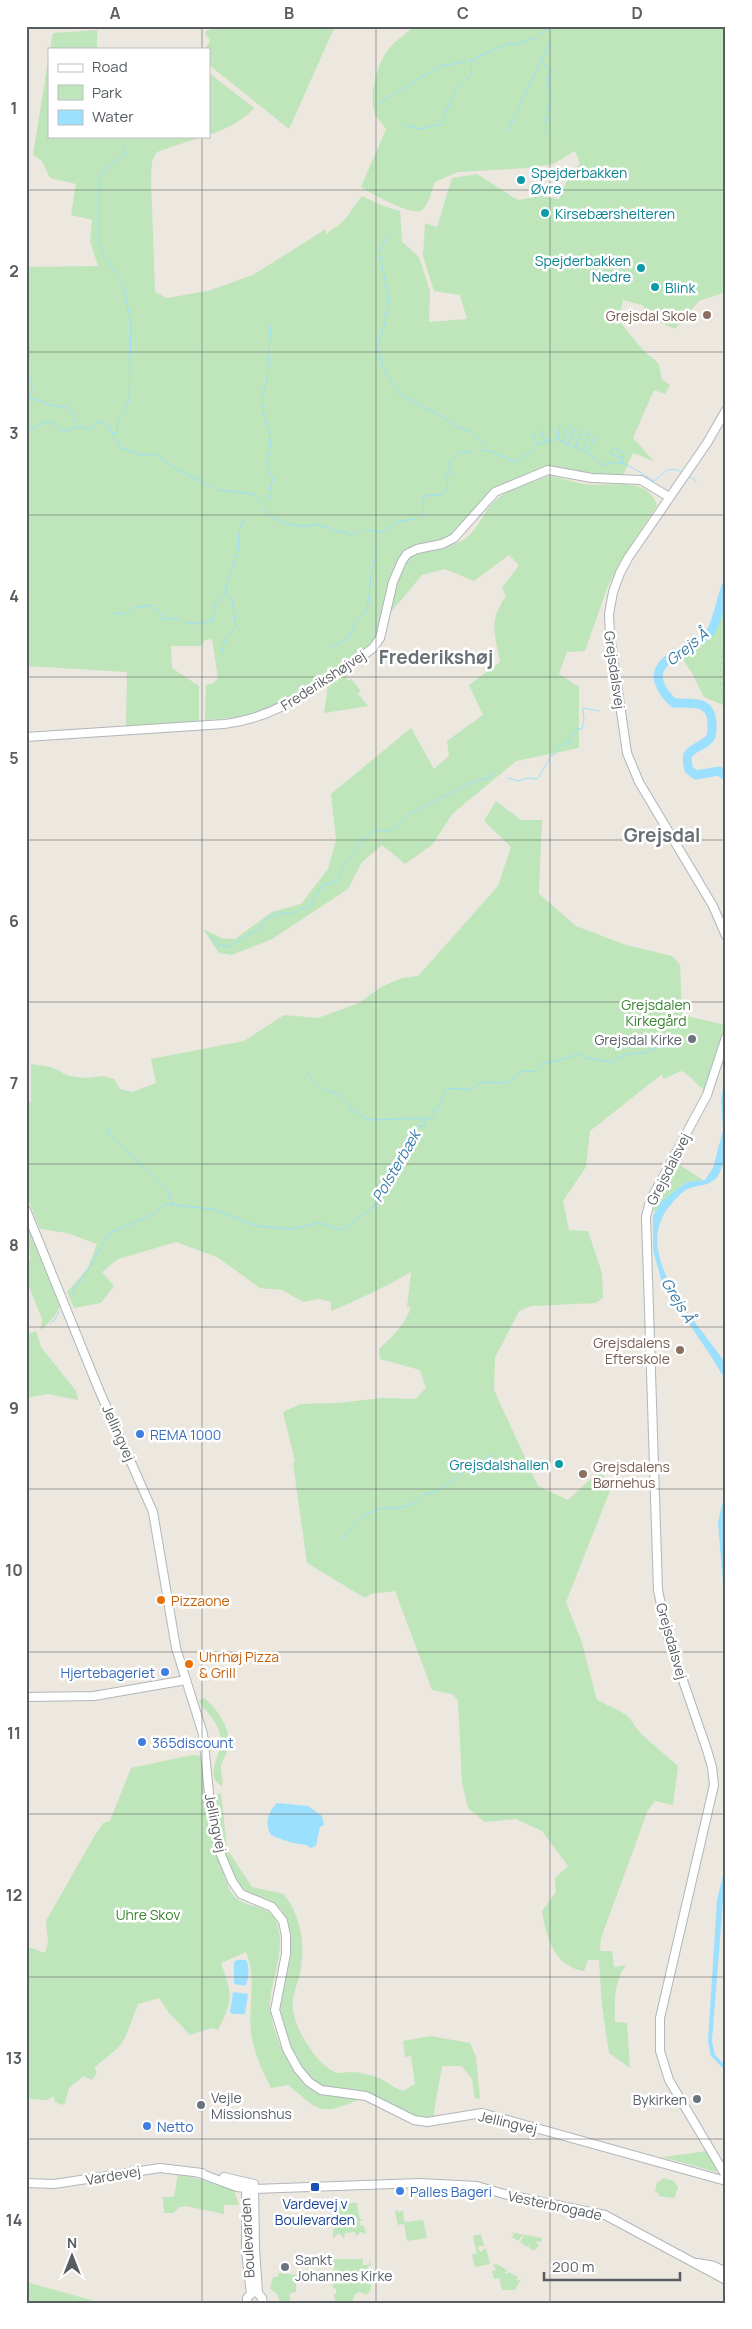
<svg xmlns="http://www.w3.org/2000/svg" width="752" height="2329" viewBox="0 0 752 2329" font-family="Manrope,sans-serif">
  <style>
    .green { fill: #bfe5ba }
    .water { fill: #9ce0ff }
    .lines { fill: none; stroke-linecap: round; stroke-linejoin: round }
    .stream { stroke: #9ce0ff; stroke-width: 1 }
    .river { stroke: #9ce0ff; stroke-width: 9 }
    .secondary-casing { stroke: #b1b6bb; stroke-width: 10 }
    .secondary { stroke: #fff; stroke-width: 8 }
    .rail { stroke: #afb0b1; stroke-width: 1; stroke-dasharray: 1 6; stroke-linecap: butt }
    .grid { fill: none; stroke: #585d61; stroke-width: 1; stroke-opacity: 0.55 }
    .culture-dot { fill: #0f9aa8; stroke: #fff; stroke-width: 2 }
    .education-dot { fill: #8d6e63; stroke: #fff; stroke-width: 2 }
    .worship-dot { fill: #6b7280; stroke: #fff; stroke-width: 2 }
    .shop-dot { fill: #3f7fe0; stroke: #fff; stroke-width: 2 }
    .food-dot { fill: #e8710a; stroke: #fff; stroke-width: 2 }
    .transit-dot { fill: #1a4fb4; stroke: #fff; stroke-width: 2 }
    .labels { text-anchor: middle; dominant-baseline: central; stroke-width: 5; stroke-linejoin: round; paint-order: stroke }
    .culture-label { font-size: 14px; fill: #0d838f; stroke: #fff; text-anchor: start }
    .education-label { font-size: 14px; fill: #785e54; stroke: #fff; text-anchor: end }
    .street-label { font-size: 14px; fill: #585d61; stroke: #fff }
    .park-label { font-size: 14px; fill: #398532; stroke: #fff }
    .worship-label { font-size: 14px; fill: #5b616d; stroke: #fff; text-anchor: end }
    .shop-label { font-size: 14px; fill: #366cbe; stroke: #fff; text-anchor: start }
    .food-label { font-size: 14px; fill: #c56008; stroke: #fff; text-anchor: start }
    .transit-label { font-size: 14px; fill: #164399; stroke: #fff }
    .water-label { font-size: 15px; font-style: italic; fill: #367da9; stroke: #fff }
    .district-label { font-size: 19px; font-weight: bold; fill: #696f73; stroke: #fff }
    .neatline { fill: none; stroke: #585d61; stroke-width: 2 }
    .grid-label { font-size: 16px; text-anchor: middle; font-weight: bold; fill: #585d61 }
  </style>
  <rect width="100%" height="100%" fill="#ece7df"/>
  <!-- green -->
  <g class="green">
    <polygon points="217,26 335,26 289,129 209,65 209,49 205,49 210,41 205,32"/>
    <path d="M413,26H726V292L699,301L675,329L653,319L642,305L623,300L619,321L644,351L659,364L662,380L670,385L665,394L654,390L633,438L654,461L633,453L623,475H593L549,467L496,488C477,501 469,528 448,539C436,545 419,547 406,551L378,634L372,644L279,705L253,716L205,720L206,685L213,683L218,678L212,639L205,640L201,646H171L172,668L199,686V722L126,726L127,672L26,666V267L98,266L90,241L92,220L71,215L76,184L50,178L42,161L33,155L49,55V136H204L157,152L152,161L151,179L155,292L167,298L208,291L253,275L326,229L325,235L344,221L362,196L381,205L400,211L402,242L419,257L430,291L429,322L467,319L460,295L434,291L423,256L425,223L437,227L452,178L477,174L518,200L541,196L559,199L568,178L580,163L575,151L553,164L527,168L458,172L435,182C432,189 429,205 422,210C412,217 371,193 361,187L386,129C383,125 379,120 376,116C367,97 378,59 392,45C399,38 407,34 413,26Z"/>
    <polygon points="97,30 97,49 50,49 53,33"/>
    <path d="M209,73L254,108C240,123 227,128 209,135Z"/>
    <path d="M548,476C561,477 571,482 583,484C609,488 646,474 657,505L620,562L606,591L585,651L567,652L559,674L579,687V748L516,761L452,814L433,844L405,864L382,845L362,862L348,889L272,939L232,955L219,953L203,929L221,938L235,939L272,912L301,904L328,869L336,840L331,794L411,728L434,769L449,756L447,741L483,715L469,685L500,662C495,633 488,622 506,596L502,588L519,565L509,555L474,581L445,569L422,575L391,612L385,630C390,608 393,580 406,561C413,549 449,549 465,539C478,530 484,510 496,500C510,488 532,482 548,476Z"/>
    <polygon points="726,582 726,709 725,706 704,697 692,673 677,651 705,634 712,626"/>
    <polygon points="342,672 348,681 351,679 361,691 358,694 368,706 324,713 328,685 325,682"/>
    <path d="M496,801L521,820H542L539,894L576,926L626,945L672,956L680,965L682,1015L725,1025L706,1091C695,1085 691,1075 681,1071L664,1079L662,1074L590,1131L586,1167L563,1201L569,1230L588,1231L602,1273L603,1298L596,1303L531,1306L519,1311L495,1358L494,1390L538,1486L568,1500L598,1472L613,1483L566,1602L581,1640L597,1700L627,1715L640,1733L678,1766L673,1805L655,1801L648,1810L601,1938L600,1951H612L614,1967L626,1965C613,1983 615,2001 615,2022L627,2023L630,2068L609,2053L602,2005L599,1960H588L584,1971C554,1967 546,1936 542,1911L556,1892L555,1878L568,1866L542,1831L516,1819L485,1822L468,1808L462,1783L458,1700L452,1694L432,1690L395,1591L371,1594L365,1598L307,1563L293,1463L295,1461L283,1412L300,1404L337,1403L382,1398L415,1399L426,1388L420,1370L380,1359L379,1349C393,1336 405,1325 411,1307H407L411,1272C385,1287 360,1299 331,1311V1302L319,1299L303,1302L282,1290L260,1288L217,1257L176,1242L118,1259L102,1272L114,1286L101,1303L74,1308L67,1292L88,1268L97,1244L67,1233L40,1229L26,1194V1103L31,1102V1064L51,1067L69,1076L86,1078L103,1076L114,1079L120,1089L132,1092L156,1083L151,1059L244,1041L284,1015L318,1018L359,1003L381,987L402,978L418,976L498,886L511,847L484,821Z"/>
    <polygon points="677,1163 703,1180 686,1183 656,1212 653,1211"/>
    <polygon points="26,1223 61,1305 54,1317 41,1330 42,1319 26,1279 26,1260 31,1258 26,1247"/>
    <polygon points="36,1331 41,1347 76,1391 78,1400 48,1394 26,1398 26,1334"/>
    <path d="M204,1698C217,1708 232,1730 228,1747C227,1754 223,1759 221,1766C220,1773 224,1779 222,1786C204,1777 220,1756 221,1742C221,1724 208,1715 199,1701Z"/>
    <path d="M192,1755L201,1756L203,1759C204,1798 208,1833 222,1870C225,1878 229,1891 235,1897C246,1908 270,1905 276,1921C287,1950 272,1974 270,2002C269,2027 291,2079 314,2091C328,2099 344,2094 358,2100C319,2117 319,2110 288,2085L271,2088C262,2070 254,2053 251,2033C248,2006 257,1978 246,1952L221,1963C233,1997 233,1999 218,2030L211,2028L190,2035L169,2013L159,1998L138,2004L125,2038L118,2048L94,2068L97,2072L92,2080L83,2076L69,2088L65,2103L62,2105L55,2102L54,2096L47,2100L26,2099V1946L45,1953L48,1942L46,1921L95,1835L103,1823L110,1821L131,1768Z"/>
    <path d="M221,1793L227,1849L252,1887L284,1894C301,1917 306,1945 300,1974C298,1982 294,1991 293,1999C289,2021 315,2064 335,2072C339,2074 345,2072 350,2072C359,2072 368,2074 376,2077C386,2080 392,2088 403,2091L415,2084L411,2056L405,2057L403,2041L430,2036L470,2043L476,2057L480,2099L475,2098L472,2079L462,2066H442L433,2118C409,2122 390,2102 369,2094C355,2087 338,2094 324,2088C302,2078 279,2035 278,2011C278,1989 285,1954 288,1931C281,1890 264,1909 244,1892C228,1878 209,1814 216,1795Z"/>
    <polygon points="709,2151 720,2169 716,2172 662,2157"/>
    <polygon points="178,2173 234,2190 239,2205 224,2205 224,2214 186,2206 180,2207 173,2213 164,2213 163,2197 174,2197"/>
    <polygon points="664,2178 674,2181 678,2187 674,2198 658,2196 659,2193 655,2192 657,2183"/>
    <polygon points="348,2203 358,2203 357,2206 360,2219 364,2220 360,2221 360,2225 363,2225 367,2234 361,2232 356,2236 355,2232 345,2233 344,2238 339,2233 333,2238 333,2228 336,2228 332,2217 337,2217 336,2207 334,2207 337,2204 343,2209 348,2209"/>
    <polygon points="397,2210 398,2212 403,2211 404,2221 408,2222 423,2220 427,2238 407,2241 404,2224 398,2225 395,2211"/>
    <polygon points="510,2232 541,2238 543,2238 541,2242 537,2241 536,2243 539,2245 534,2251 529,2248 531,2244 527,2247 520,2242 524,2236 522,2236 518,2241 512,2237 514,2234"/>
    <polygon points="481,2234 484,2246 479,2246 478,2249 481,2252 486,2248 490,2264 475,2267 472,2254 477,2254 473,2236"/>
    <polygon points="333,2259 363,2259 363,2265 369,2265 370,2259 371,2266 368,2266 369,2271 371,2272 371,2290 366,2295 360,2292 355,2294 352,2303 335,2303 334,2294 336,2294 336,2289 333,2288 333,2276 336,2276 336,2272 334,2271"/>
    <polygon points="497,2264 507,2270 505,2273 507,2274 509,2272 518,2277 516,2280 518,2281 521,2279 515,2290 502,2290 499,2278 494,2279 492,2271 496,2270 493,2265"/>
    <polygon points="278,2273 300,2275 300,2282 296,2283 296,2292 290,2293 290,2302 280,2301 277,2294 270,2289 273,2277 278,2277"/>
    <polygon points="26,2282 102,2303 26,2303"/>
  </g>
  <!-- water -->
  <g class="water">
    <path d="M726,1062C726,1090 732,1158 717,1177C710,1186 699,1185 690,1188C682,1190 673,1202 668,1208C632,1256 696,1321 722,1358L726,1366V1381L709,1353L663,1286L653,1250V1216L662,1201L687,1182L705,1180L713,1168L723,1130L721,1102Z"/>
    <polygon points="726,1489 726,1621 718,1522"/>
    <path d="M277,1803L308,1806L322,1816L324,1825L320,1827L316,1846L310,1848L307,1845C295,1844 281,1840 271,1835C264,1823 268,1812 277,1803Z"/>
    <polygon points="726,1863 712,2041 715,2055 726,2066 726,2071 711,2056 708,2041 717,1900"/>
    <path d="M237,1960H246C250,1967 249,1979 245,1986L234,1984V1962Z"/>
    <polygon points="233,1992 248,1994 245,2014 233,2014 230,2012"/>
  </g>
  <g class="lines">
    <!-- stream -->
    <g class="stream">
      <polyline points="541,34 550,26"/>
      <polyline points="469,61 507,44 518,44 537,37"/>
      <polyline points="378,104 438,67 466,61"/>
      <polyline points="404,125 421,129 441,124 455,91 471,75 472,60"/>
      <polyline points="508,130 540,63"/>
      <polyline points="549,134 545,129 550,98 548,80 550,71 548,67 540,62 549,46 550,40"/>
      <polyline points="387,236 379,252 389,298 385,323 377,346 383,367 397,392 442,417 459,428 470,431 483,444"/>
      <polyline points="26,378 31,378 32,390 29,395 31,398 54,406 67,407 72,412 76,424"/>
      <polyline points="56,428 63,431 81,426 90,430 97,423 102,421 107,425 121,448 142,455 155,454 173,467 212,487"/>
      <polyline points="541,430 545,441"/>
      <polyline points="26,431 48,421 56,425"/>
      <polyline points="533,432 537,443"/>
      <polyline points="111,433 117,432 118,422 129,400 131,323 123,284 102,252 99,243 99,181 108,167 125,154 122,146"/>
      <polyline points="558,438 560,424"/>
      <polyline points="562,442 569,426"/>
      <polyline points="567,446 575,429"/>
      <polyline points="575,447 583,429"/>
      <polyline points="612,447 611,454 622,458"/>
      <polyline points="583,449 590,431"/>
      <polyline points="615,449 624,453 622,464"/>
      <path d="M482,451L487,450L516,462L532,451L538,444L558,439C567,446 578,446 588,453C594,457 597,462 604,465C623,456 639,473 654,481C665,473 667,465 682,472"/>
      <polyline points="589,452 595,436"/>
      <polyline points="689,476 696,481"/>
      <polyline points="217,490 254,494 261,503"/>
      <polyline points="268,499 273,478 266,465 271,443 261,399 267,380 271,325"/>
      <path d="M264,508C273,525 304,529 318,524L323,527H329L334,532L342,531L351,535L359,531"/>
      <path d="M420,517L424,514L423,502L425,496L440,495L447,489L448,481L445,475L452,473L448,464C456,454 457,451 472,452"/>
      <polyline points="365,530 382,532 397,522 415,519"/>
      <polyline points="113,613 125,614"/>
      <polyline points="128,613 134,608 150,605 158,611 164,620 173,618 180,620"/>
      <path d="M185,622L193,624L212,621L215,604L226,593C226,578 234,566 238,551C240,539 236,529 245,520"/>
      <polyline points="331,647 349,638 356,621 367,611 372,569 377,554 377,543"/>
      <polyline points="221,655 225,640 236,627 232,601 227,593"/>
      <path d="M508,778L518,781L527,778L537,779L549,760L550,756L555,754C557,745 563,744 571,742V737L577,729H582L584,720L583,708L599,711"/>
      <polyline points="210,936 218,945 229,947 262,926 265,919 280,913 291,914 310,905 322,886 337,881 345,862 371,832 376,830 390,831 409,814 468,784 482,779 487,779 495,773"/>
      <polyline points="306,1071 318,1088"/>
      <path d="M324,1089C335,1094 347,1097 351,1110L369,1120L427,1118"/>
      <polyline points="108,1127 109,1134 166,1188 173,1205"/>
      <path d="M72,1294L110,1233L153,1214L165,1204L212,1209L257,1226L292,1229L319,1223L342,1230L373,1207L389,1172L416,1127L426,1125L424,1120L434,1117L433,1110H438C439,1103 444,1100 444,1092L449,1088L470,1090L481,1082L507,1083L522,1071L535,1072L542,1063C550,1063 574,1057 579,1053L585,1058L610,1062L626,1054L645,1053L657,1047L665,1048"/>
      <polyline points="50,1323 55,1320 59,1311"/>
      <polyline points="343,1539 354,1523 363,1516 378,1509 405,1507 415,1503 422,1495 438,1491 471,1467 493,1455"/>
    </g>
    <!-- river -->
    <path class="river" d="M726,586C721,599 718,620 711,631C699,648 651,656 659,682C662,691 667,697 674,703C693,703 711,700 712,723C712,729 713,734 710,738C705,746 692,747 688,755C686,759 688,765 689,770L696,775L719,771L726,776"/>
    <defs>
      <g id="secondary">
        <polyline points="726,410 707,443 628,558 620,573 613,592 609,614 610,635 627,753 639,782 713,906 726,936"/>
        <path d="M26,737L224,724C279,718 320,683 365,654L373,648L380,638L393,582L402,561L407,554L417,549L442,544L454,538L495,492L548,470L592,478L641,480L669,497"/>
        <polyline points="726,1037 707,1095 650,1201 646,1217 658,1590 667,1634 707,1750 712,1767 714,1785 660,2018 660,2051 669,2080 726,2176"/>
        <polyline points="26,1210 99,1390 153,1512 176,1648 203,1734 210,1803 219,1850 232,1881 241,1894 272,1907 283,1921 286,1936 286,1954 275,2010 287,2049 298,2069 309,2082 321,2090 366,2096 414,2120 427,2122 482,2113 726,2181"/>
        <polyline points="26,1697 94,1696 186,1680"/>
        <polyline points="199,2173 237,2187 253,2189 420,2183 477,2186 504,2194 605,2215 726,2280"/>
        <polyline points="224,2177 254,2184"/>
        <polyline points="26,2183 54,2184 160,2168 202,2173"/>
        <polyline points="246,2184 246,2251 251,2294"/>
        <polyline points="254,2185 255,2248 258,2293"/>
        <polyline points="698,2263 714,2266 726,2272"/>
        <polyline points="258,2293 262,2298 263,2303"/>
        <polyline points="247,2303 247,2298 251,2294"/>
      </g>
    </defs>
    <!-- secondary casing -->
    <use href="#secondary" class="secondary-casing"/>
    <!-- secondary -->
    <use href="#secondary" class="secondary"/>
    <!-- rail -->
    <polyline class="rail" points="726,621 720,677 726,726"/>
  </g>
  <!-- grid -->
  <path class="grid" d="M202,26V49M376,26V2303M550,26V2303M202,136V2303M26,190H726M26,352H726M26,515H726M26,677H726M26,840H726M26,1002H726M26,1164H726M26,1327H726M26,1489H726M26,1652H726M26,1814H726M26,1977H726M26,2139H726"/>
  <!-- markers -->
  <g class="culture-dot">
    <circle cx="521" cy="180" r="5"/>
    <circle cx="545" cy="213" r="5"/>
    <circle cx="641" cy="268" r="5"/>
    <circle cx="655" cy="287" r="5"/>
    <circle cx="559" cy="1464" r="5"/>
  </g>
  <g class="education-dot">
    <circle cx="707" cy="315" r="5"/>
    <circle cx="680" cy="1350" r="5"/>
    <circle cx="583" cy="1474" r="5"/>
  </g>
  <g class="worship-dot">
    <circle cx="692" cy="1039" r="5"/>
    <circle cx="697" cy="2099" r="5"/>
    <circle cx="201" cy="2105" r="5"/>
    <circle cx="285" cy="2267" r="5"/>
  </g>
  <g class="shop-dot">
    <circle cx="140" cy="1434" r="5"/>
    <circle cx="165" cy="1672" r="5"/>
    <circle cx="142" cy="1742" r="5"/>
    <circle cx="147" cy="2126" r="5"/>
    <circle cx="400" cy="2191" r="5"/>
  </g>
  <g class="food-dot">
    <circle cx="161" cy="1600" r="5"/>
    <circle cx="189" cy="1664" r="5"/>
  </g>
  <rect class="transit-dot" x="310" y="2182" width="10" height="10" rx="2.5"/>
  <g class="labels">
    <!-- culture labels -->
    <g class="culture-label">
      <text x="531" y="172">Spejderbakken<tspan x="531" dy="16">Øvre</tspan></text>
      <text x="555" y="213">Kirsebærshelteren</text>
      <text x="631" y="260" text-anchor="end">Spejderbakken<tspan x="631" dy="16">Nedre</tspan></text>
      <text x="665" y="287">Blink</text>
      <text x="549" y="1464" text-anchor="end">Grejsdalshallen</text>
    </g>
    <!-- education labels -->
    <g class="education-label">
      <text x="697" y="315">Grejsdal Skole</text>
      <text x="670" y="1342">Grejsdalens<tspan x="670" dy="16">Efterskole</tspan></text>
      <text x="593" y="1466" text-anchor="start">Grejsdalens<tspan x="593" dy="16">Børnehus</tspan></text>
    </g>
    <!-- street labels -->
    <g class="street-label">
      <text transform="translate(615 670) rotate(82)">Grejsdalsvej</text>
      <text transform="translate(323 680) rotate(-33)">Frederikshøjvej</text>
      <text transform="translate(668 1169) rotate(-63)">Grejsdalsvej</text>
      <text transform="translate(119 1433) rotate(66)">Jellingvej</text>
      <text transform="translate(672 1641) rotate(74)">Grejsdalsvej</text>
      <text transform="translate(216 1823) rotate(78)">Jellingvej</text>
      <text transform="translate(508 2122) rotate(13)">Jellingvej</text>
      <text transform="translate(113 2175) rotate(-10)">Vardevej</text>
      <text transform="translate(555 2205) rotate(12)">Vesterbrogade</text>
      <text transform="translate(247 2238) rotate(-93)">Boulevarden</text>
    </g>
    <!-- park labels -->
    <g class="park-label">
      <text x="656" y="1004">Grejsdalen<tspan x="656" dy="16">Kirkegård</tspan></text>
      <text x="148" y="1914">Uhre Skov</text>
    </g>
    <!-- worship labels -->
    <g class="worship-label">
      <text x="682" y="1039">Grejsdal Kirke</text>
      <text x="211" y="2097" text-anchor="start">Vejle<tspan x="211" dy="16">Missionshus</tspan></text>
      <text x="687" y="2099">Bykirken</text>
      <text x="295" y="2259" text-anchor="start">Sankt<tspan x="295" dy="16">Johannes Kirke</tspan></text>
    </g>
    <!-- shop labels -->
    <g class="shop-label">
      <text x="150" y="1434">REMA 1000</text>
      <text x="155" y="1672" text-anchor="end">Hjertebageriet</text>
      <text x="152" y="1742">365discount</text>
      <text x="157" y="2126">Netto</text>
      <text x="410" y="2191">Palles Bageri</text>
    </g>
    <!-- food labels -->
    <g class="food-label">
      <text x="171" y="1600">Pizzaone</text>
      <text x="199" y="1656">Uhrhøj Pizza<tspan x="199" dy="16">&amp; Grill</tspan></text>
    </g>
    <!-- transit labels -->
    <g class="transit-label">
      <text x="315" y="2203">Vardevej v<tspan x="315" dy="16">Boulevarden</tspan></text>
    </g>
    <!-- water labels -->
    <g class="water-label">
      <text transform="translate(687 647) rotate(-39)">Grejs Å</text>
      <text transform="translate(396 1166) rotate(-60)">Polsterbæk</text>
      <text transform="translate(678 1300) rotate(59)">Grejs Å</text>
    </g>
    <!-- district labels -->
    <g class="district-label">
      <text x="436" y="657">Frederikshøj</text>
      <text x="662" y="835">Grejsdal</text>
    </g>
  </g>
  <!-- border -->
  <rect width="752" height="2329" fill="none" stroke="#ffffff" stroke-width="55"/>
  <!-- legend -->
  <rect x="48" y="48" width="162" height="90" fill="#ffffff" stroke="#bcbec0"/>
  <rect x="58" y="64" width="25" height="8" fill="#ffffff" stroke="#bcbec0"/>
  <text x="92" y="72" font-size="15" fill="#585d61">Road</text>
  <rect x="58" y="85" width="25" height="15" fill="#bfe5ba" stroke="#bcbec0"/>
  <text x="92" y="98" font-size="15" fill="#585d61">Park</text>
  <rect x="58" y="110" width="25" height="15" fill="#9ce0ff" stroke="#bcbec0"/>
  <text x="92" y="122" font-size="15" fill="#585d61">Water</text>
  <!-- north arrow -->
  <g transform="translate(72 2256)" stroke="#ffffff" stroke-width="4" paint-order="stroke">
  <path d="M0-4L9 19L0 12L-9 19Z" fill="#585d61"/>
  <text y="-8" font-size="14" font-weight="bold" text-anchor="middle" fill="#585d61">N</text>
  </g>
  <!-- scale -->
  <path d="M544 2272v8h136v-8" fill="none" stroke="#585d61" stroke-width="2.5"/>
  <text x="552" y="2272" font-size="15" fill="#585d61" stroke="#ffffff" stroke-width="4" paint-order="stroke">200 m</text>
  <rect x="28" y="28" width="696" height="2274" class="neatline"/>
  <g class="grid-label">
    <text x="115" y="19">A</text>
    <text x="289" y="19">B</text>
    <text x="463" y="19">C</text>
    <text x="637" y="19">D</text>
    <text x="14" y="114">1</text>
    <text x="14" y="277">2</text>
    <text x="14" y="439">3</text>
    <text x="14" y="602">4</text>
    <text x="14" y="764">5</text>
    <text x="14" y="927">6</text>
    <text x="14" y="1089">7</text>
    <text x="14" y="1251">8</text>
    <text x="14" y="1414">9</text>
    <text x="14" y="1576">10</text>
    <text x="14" y="1739">11</text>
    <text x="14" y="1901">12</text>
    <text x="14" y="2064">13</text>
    <text x="14" y="2226">14</text>
  </g>
</svg>
